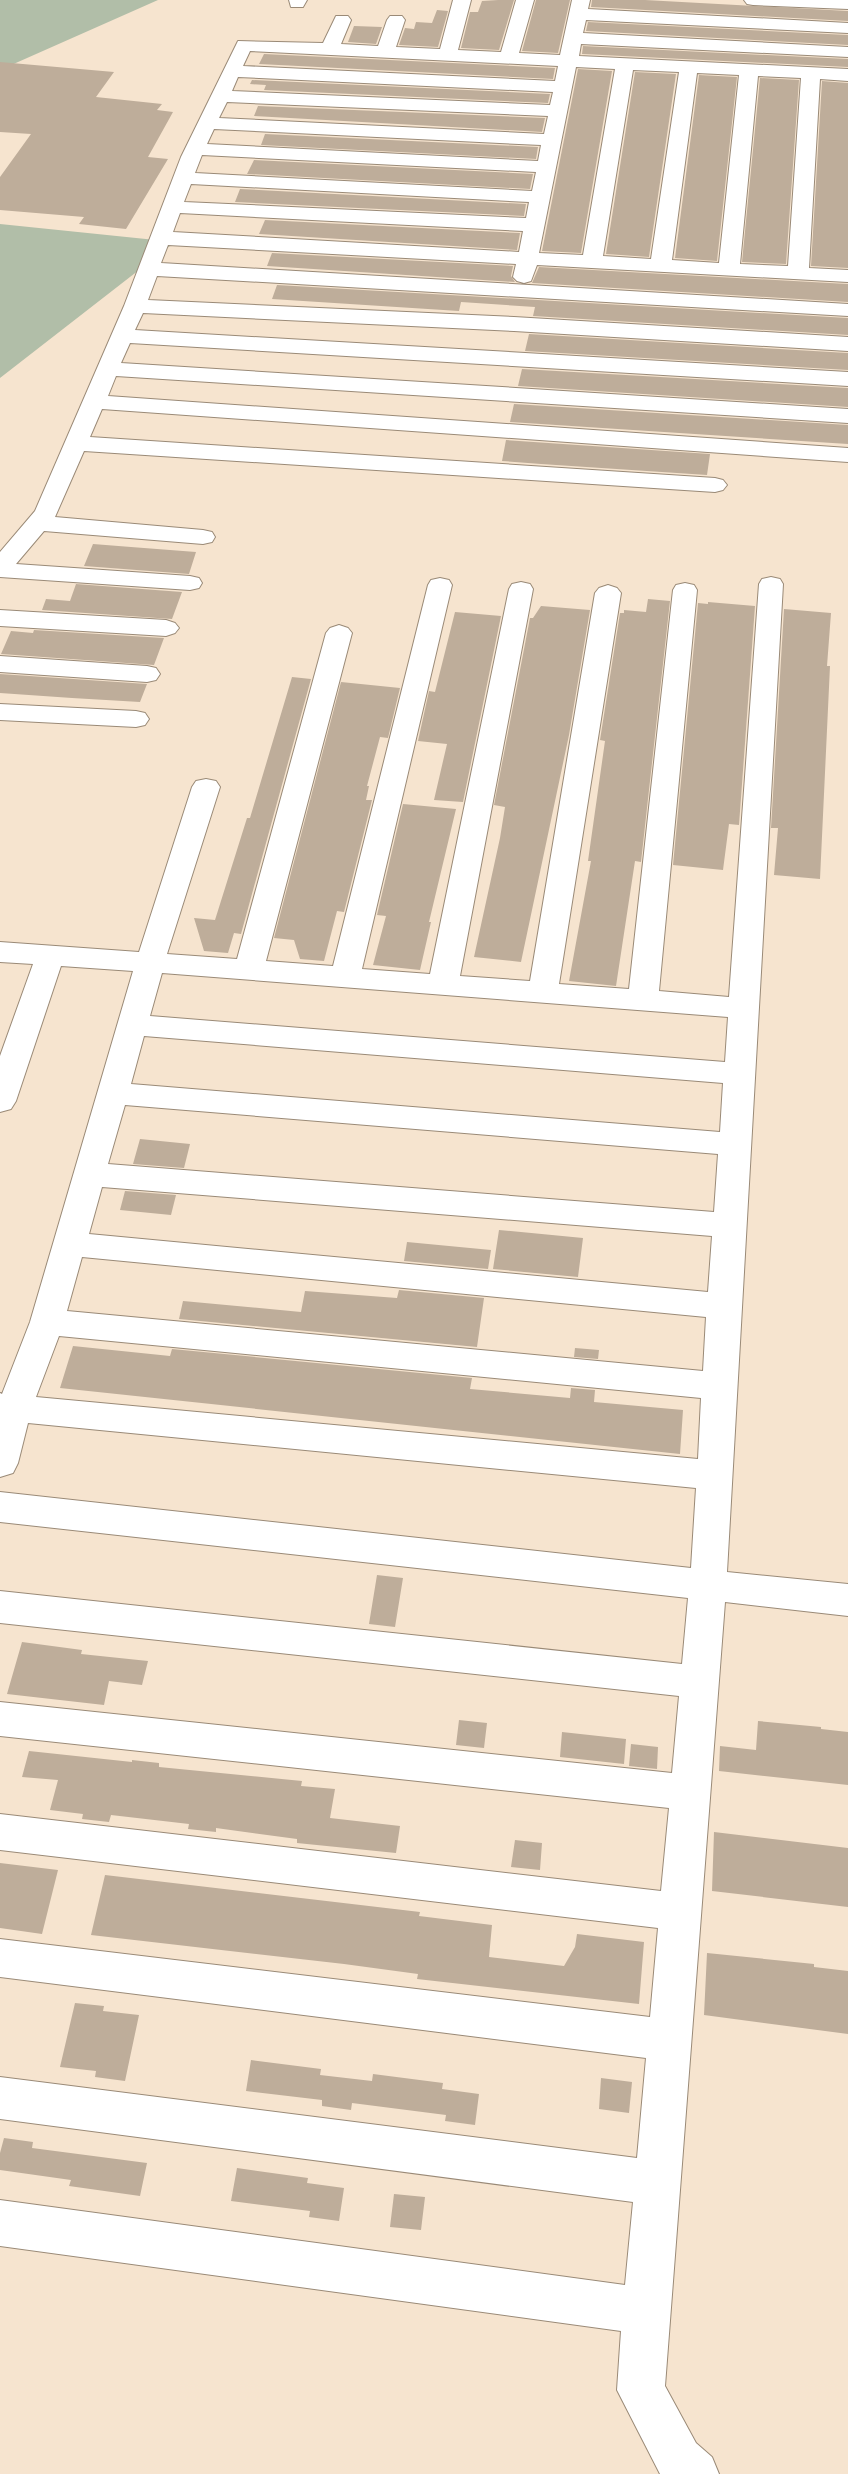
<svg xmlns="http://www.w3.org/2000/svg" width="848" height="2474" font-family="Commissioner,sans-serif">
<rect width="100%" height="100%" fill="#f6e4cf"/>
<path fill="#b1bea8" d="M0,0H158L0,70Z
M0,224L175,242L0,378Z"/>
<path fill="#bead9a" d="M498,0H514L499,50L461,48L470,12H478L482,1Z
M536,0H570L558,53L522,51Z
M592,0H645L848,11V21L591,7Z
M437,10L448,11L438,47L399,45L405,28L414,29L416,22L432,23Z
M588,22L848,35V45L586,31Z
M354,26L382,27L376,44L348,42Z
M583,46L848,59V67L582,54Z
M264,54L555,68L553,79L259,64Z
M0,62L114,72L96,97L162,104L157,110L173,112L148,157L168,159L126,229L79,224L84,217L0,210V177L31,134L0,132Z
M578,69L612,71L581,253L542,251Z
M635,72L676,74L649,257L606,254Z
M699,75L737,77L717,261L675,258Z
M760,78L799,80L786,264L742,262Z
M252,80L550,94L548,103L264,90L266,85L250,84Z
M822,81L848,83V268L811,266Z
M258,106L545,118L542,132L254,116Z
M265,134L538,147L536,159L261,145Z
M254,160L533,174L530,189L247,174Z
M240,189L526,204L524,216L235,202Z
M265,220L520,233L517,250L259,234Z
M272,253L513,266L511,276L515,282L267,266Z
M539,267L848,284V302L532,283Z
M277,285L848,318V335L533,316L535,307L461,302L459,311L272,299Z
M529,334L848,353V370L525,351Z
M522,369L848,388V407L518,386Z
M514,404L848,425V444L510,422Z
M506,440L710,454L707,475L541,464L502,461Z
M93,544L131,547L196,552L189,574L84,566Z
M76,584L182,592L172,619L42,610L46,599L70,601Z
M648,599L670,601L641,862L635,861L616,986L569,981L591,861H588L605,741L600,740L620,613H624V610L646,612Z
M708,602L755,606L739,825L729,824L723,870L673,865L698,603L708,604Z
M541,606L590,610L569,735L521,962L474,957L500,838L505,807L494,805L530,618H533Z
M784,609L831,613L827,666H830L820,879L774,875L778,828H771Z
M455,612L501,616L463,802L434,800L447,744L418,741L429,691L435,692Z
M34,630L164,638L154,665L1,654L11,631L33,633Z
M0,674L147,684L140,702L72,698L0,693Z
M292,677L311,679L241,934L234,933L228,953L204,951L194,918L215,920L247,818H250Z
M341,682L400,688L388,738L380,737L367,786H369L366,800H372L344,912L337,911L324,961L300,959L294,940L274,938Z
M403,804L456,809L429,922H431L420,970L373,965L386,916L377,915Z
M140,1139L190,1144L184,1168L133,1164Z
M125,1191L176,1195L171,1215L120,1210Z
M499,1230L583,1238L578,1277L493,1269Z
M407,1242L491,1250L488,1269L404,1261Z
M399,1290L484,1298L477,1347L179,1319L183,1301L301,1312L305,1291L397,1298Z
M73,1346L170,1356L172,1349L472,1378L470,1389L570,1398L571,1388L595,1390L594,1402L683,1410L680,1454L60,1388Z
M575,1348L599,1350L598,1359L574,1357Z
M377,1575L403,1578L395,1627L369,1624Z
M22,1642L82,1650L81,1654L148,1661L142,1685L109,1681L104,1705L7,1694Z
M459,1720L487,1723L484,1748L456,1745Z
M758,1721L821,1727V1729L848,1732V1785L719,1771L720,1746L756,1750Z
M562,1732L626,1739L624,1764L560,1757Z
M631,1744L658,1747L657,1769L629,1766Z
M29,1751L132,1762V1760L159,1763V1767L302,1781L301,1786L335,1789L330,1818L400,1826L396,1853L297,1843V1839L216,1828V1832L188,1829L189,1824L111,1815L109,1822L82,1819L83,1814L50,1810L58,1780L22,1777Z
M714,1832L848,1848V1907L712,1891Z
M515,1840L542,1843L540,1870L511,1867Z
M0,1863L58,1870L42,1934L0,1928Z
M105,1875L420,1912L419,1916L492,1925L489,1957L564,1966L575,1947L577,1934L644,1942L639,2004L417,1979L418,1974L344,1964L91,1935Z
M707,1953L814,1964V1967L848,1971V2034L704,2015Z
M75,2003L104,2006L103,2011L139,2015L125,2081L95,2077L96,2071L60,2067Z
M251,2060L321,2069L320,2075L372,2081L373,2074L443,2083L442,2089L479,2094L475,2125L445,2121L446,2115L352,2103L351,2110L322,2106V2100L246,2091Z
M601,2078L632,2082L629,2113L599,2109Z
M4,2138L33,2142L32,2148L147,2163L140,2196L69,2186L71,2180L0,2170V2153Z
M237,2168L308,2178L307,2183L344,2188L339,2221L309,2217L310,2211L231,2201Z
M394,2194L425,2197L421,2230L390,2227Z"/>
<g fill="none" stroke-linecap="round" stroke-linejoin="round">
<defs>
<path id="minor" d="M289,0H307L303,7H291Z
M453,0H471L458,50L501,52L516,0H534L519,53L560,55L572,0H590L588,9L848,23V33L586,20L583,33L848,47V57L581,44L579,56L848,69V81L820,79L809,268L848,270V282L537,265L531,281L524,283L517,281L513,277L516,264L168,245L161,263L848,304V316L157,276L148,300L514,317L848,337V351L514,331L143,313L135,330L848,372V386L130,343L121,363L848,409V423L116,376L108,396L848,448V462L102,409L90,437L715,478L723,480L727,485L723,490L715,492L84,451L55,517L203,530L212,532L215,537L212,542L203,544L44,531L16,564L190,576L199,578L202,583L199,588L190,590L0,577V552L35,511L124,306L181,157L238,41L323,43L336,16H348L351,20L341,44L378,46L387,20L390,16H402L405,20L396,47L440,49ZM250,51L558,66L555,81L243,66ZM576,67L615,69L583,255L539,253ZM633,70L679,72L651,259L603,256ZM697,73L739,75L719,263L672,260ZM758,76L801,78L788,266L740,264ZM238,77L553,92L550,105L232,91ZM227,102L548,116L544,134L219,118ZM214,129L541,145L538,161L207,144ZM202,155L536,172L532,191L195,173ZM191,184L529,202L526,218L184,202ZM180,213L523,231L519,252L173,232Z
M744,0H848V9L753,5L747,4Z
M771,577L780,579L783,584L727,1572L848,1584V1616L725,1602L665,2386L696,2443L712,2457L719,2474H660L617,2390L621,2331L0,2246V2200L625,2285L633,2202L0,2119V2077L637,2158L646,2058L0,1977V1939L650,2017L658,1928L0,1850V1814L661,1891L669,1808L0,1736V1702L672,1773L679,1696L0,1623V1591L682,1664L688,1598L0,1522V1492L691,1568L696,1488L28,1423L18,1463L13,1473L0,1477V1393L2,1394L30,1322L133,971L61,966L16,1101L11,1109L0,1112V1056L33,964L0,962V942L139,952L192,787L196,781L206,779L216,781L220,787L167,954L237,959L326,633L330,628L339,625L348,628L352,633L266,961L333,966L428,585L431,580L440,578L449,580L452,585L362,969L430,974L509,589L512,584L521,582L530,584L533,589L460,976L530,981L595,593L599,588L608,585L617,588L621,593L559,984L629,989L673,590L676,585L685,583L694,585L697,590L659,991L729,997L759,584L762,579ZM162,973L728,1017L725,1062L150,1016ZM144,1036L723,1083L720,1132L131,1084ZM125,1105L718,1154L714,1212L108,1164ZM102,1187L712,1236L708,1292L89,1234ZM82,1257L706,1317L703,1371L67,1311ZM59,1336L701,1398L698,1459L36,1397Z
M0,610L166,620L175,623L179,628L175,633L166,636L0,626Z
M0,656L147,666L156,668L160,674L156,680L147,682L0,672Z
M0,704L136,711L145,713L149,719L145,725L136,727L0,720Z"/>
</defs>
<use href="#minor" stroke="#9a8a77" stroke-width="2"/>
<use href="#minor" fill="#fff" fill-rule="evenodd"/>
</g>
</svg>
